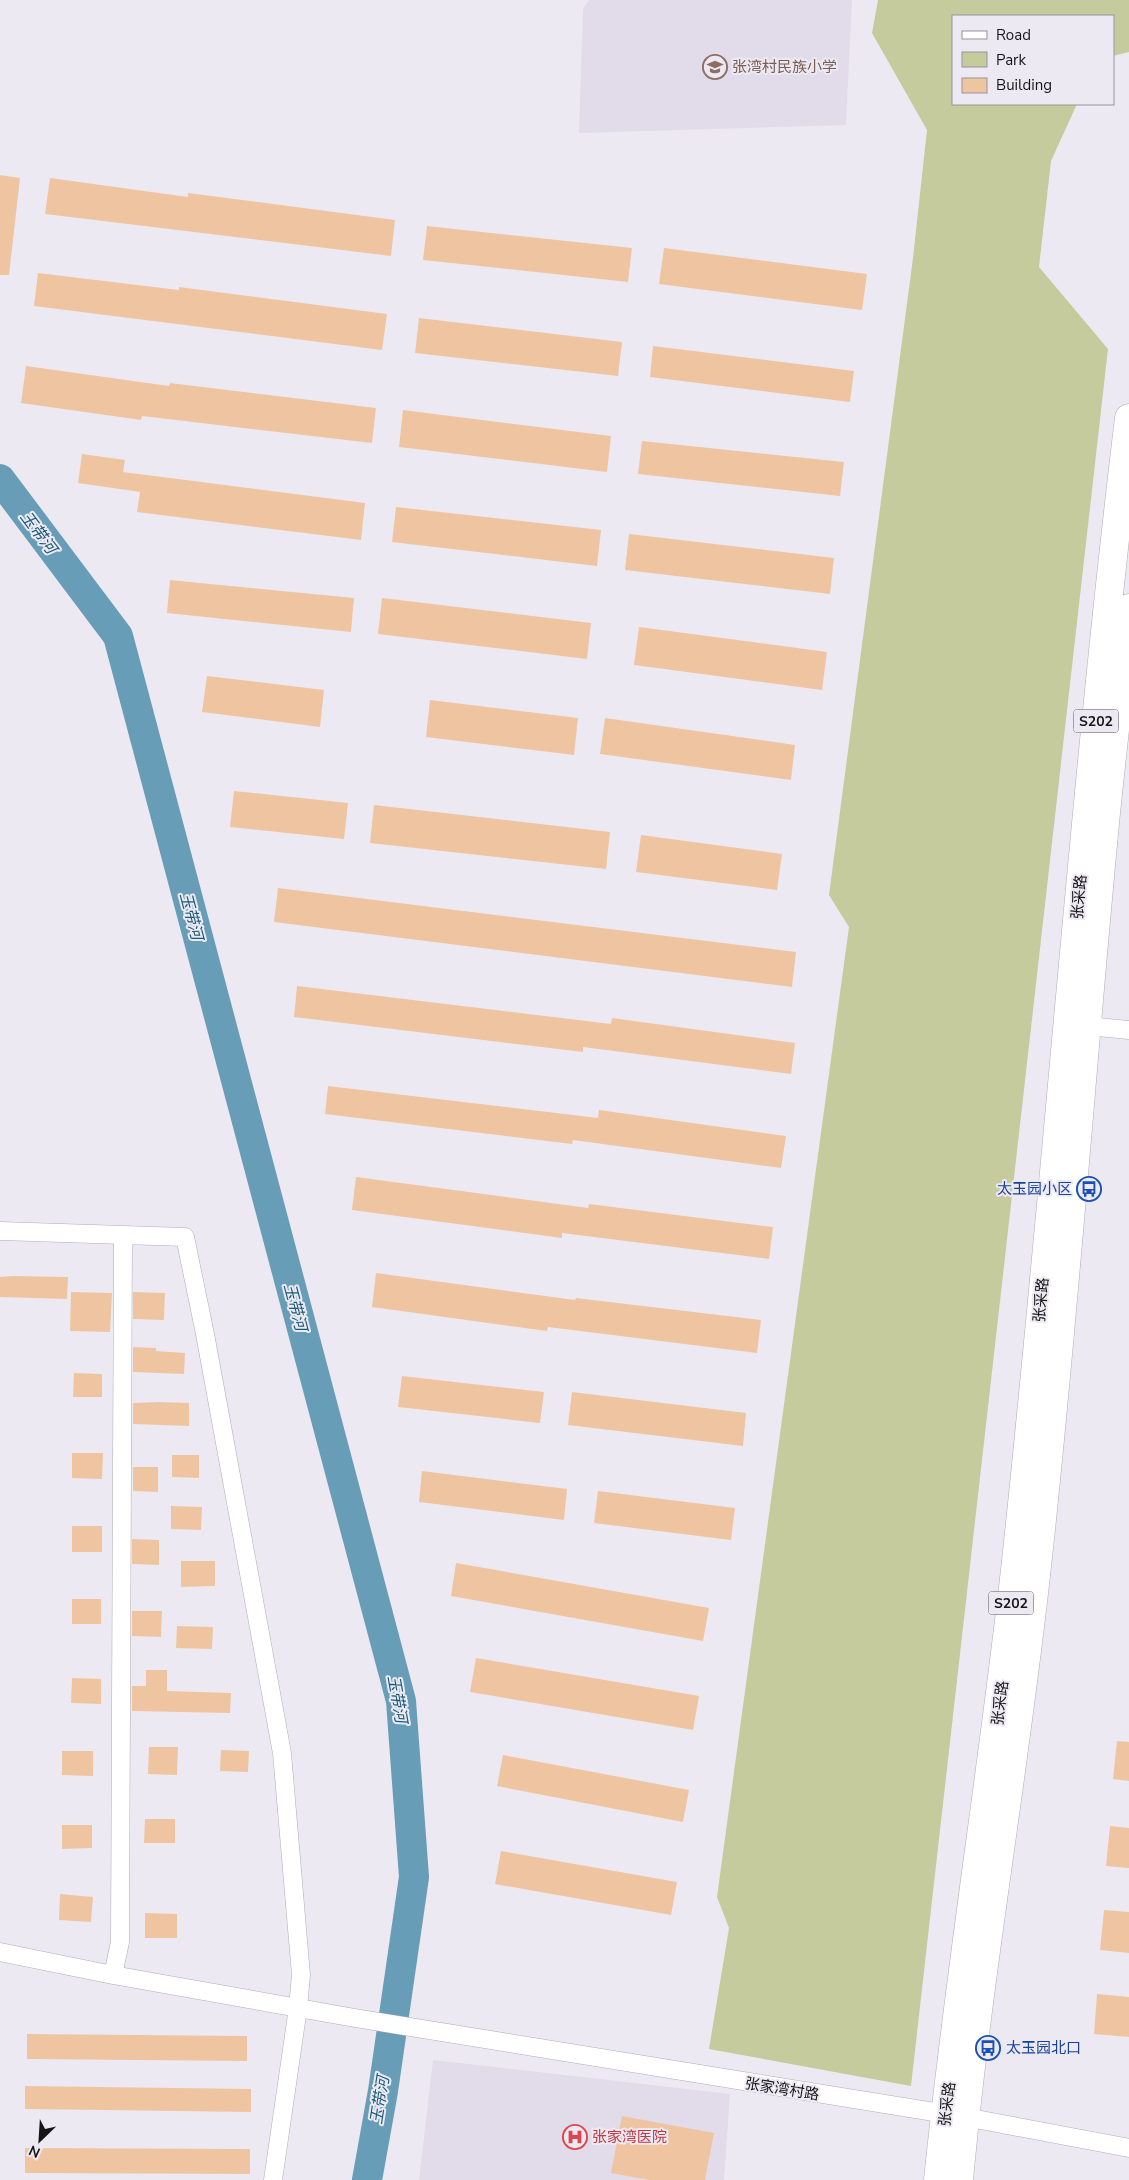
<svg xmlns="http://www.w3.org/2000/svg" width="1129" height="2180" font-family="'Nunito Sans','Noto Sans SC',sans-serif">
<rect width="100%" height="100%" fill="#ede9f2"/>
<path fill="#e2dbea" d="M589,0H852L846,125L579,133L583,9Z
M433,2060L730,2094L724,2180H419Z"/>
<path fill="#c5cb9d" d="M878,0H1129V52L1113,56V16H953V104H1077L1051,161L1039,267L1108,349L911,2086L709,2049L729,1928L717,1897L849,927L829,895L913,258L927,130L872,33Z"/>
<g fill="none" stroke-linecap="round" stroke-linejoin="round">
<path stroke="#689db7" stroke-width="30" d="M0,479L118,636L401,1701L414,1877L383,2091L367,2180"/>
</g>
<path fill="#efc5a1" d="M0,175L20,178L9,275H0Z
M50,178L188,197V193L395,220L391,256L45,214Z
M427,226L632,248L628,282L423,260Z
M664,248L867,274L862,310L659,284Z
M38,273L179,290V287L387,314L382,350L34,306Z
M419,318L622,342L618,376L415,353Z
M653,346L854,371L850,402L650,377Z
M26,366L169,386L170,383L376,408L372,443L142,416L141,420L21,403Z
M403,410L611,436L607,472L399,447Z
M642,441L844,462L840,496L638,474Z
M82,454L125,460L123,472L365,503L361,540L137,512L140,492L78,483Z
M396,507L601,530L597,566L392,542Z
M629,534L834,558L830,594L625,570Z
M170,580L354,598L351,632L167,613Z
M382,598L591,623L587,659L378,634Z
M639,627L827,652L822,690L634,665Z
M207,676L324,690L320,727L202,712Z
M430,700L578,718L574,755L426,737Z
M605,718L795,745L791,780L600,754Z
M234,791L348,803L344,839L230,827Z
M374,805L610,832L606,869L370,843Z
M641,835L782,854L777,890L636,872Z
M278,888L796,952L792,987L274,922Z
M297,986L611,1024L612,1018L795,1043L791,1074L583,1047V1052L294,1017Z
M328,1086L598,1118L599,1110L786,1136L781,1168L573,1140L572,1144L325,1114Z
M356,1177L588,1208L589,1204L773,1227L769,1259L562,1233V1238L352,1210Z
M376,1273L575,1300L576,1298L761,1320L757,1353L548,1327L547,1331L372,1307Z
M12,1276L68,1277L67,1299L0,1297V1277Z
M71,1292L112,1293L110,1332L70,1331Z
M133,1292L165,1293L164,1320L133,1319Z
M133,1347L156,1348V1351L185,1353L184,1374L133,1372Z
M74,1373L102,1374V1397H73Z
M402,1376L544,1392L540,1423L398,1407Z
M572,1392L746,1413L743,1446L568,1425Z
M159,1402L189,1403V1426L133,1424V1403Z
M72,1453H103L102,1479L72,1478Z
M172,1455H199V1478L172,1477Z
M133,1467H158V1492L133,1491Z
M422,1471L567,1489L564,1520L419,1502Z
M598,1491L735,1508L731,1540L594,1523Z
M171,1506L202,1507L201,1530L171,1529Z
M72,1526H102V1552H72Z
M132,1539L159,1540V1565L132,1564Z
M181,1561H215V1586L181,1587Z
M456,1563L709,1608L703,1641L451,1596Z
M72,1599H101V1624H72Z
M132,1611H162L161,1637L132,1636Z
M177,1626L213,1627L212,1649L176,1648Z
M476,1658L699,1696L693,1730L470,1692Z
M146,1670H167V1691L231,1693L230,1713L132,1711V1686H146Z
M72,1678L101,1679V1704L71,1703Z
M1117,1741L1129,1742V1781L1113,1779Z
M149,1747H178L177,1775L148,1774Z
M221,1750L249,1751L248,1772L220,1771Z
M62,1751H93V1776L62,1775Z
M503,1755L689,1790L683,1822L497,1786Z
M145,1819H175V1843H144Z
M62,1825H92V1848L62,1849Z
M1110,1826L1129,1828V1868L1106,1866Z
M501,1851L677,1882L671,1915L495,1884Z
M60,1894L93,1897L91,1922L59,1920Z
M1104,1910L1129,1912V1953L1100,1950Z
M145,1913L177,1914V1938H145Z
M1097,1994L1129,1997V2037L1094,2034Z
M27,2034L247,2036V2061L27,2059Z
M25,2086L251,2089V2112L25,2109Z
M622,2116L714,2133L705,2180H650L611,2173Z
M25,2148L250,2149V2174L25,2173Z"/>
<g fill="none" stroke-linecap="round" stroke-linejoin="round">
<defs>
<path id="minor" d="M1077,1025L1129,1030
M0,1231L185,1237L205,1334L282,1753L301,1975L298,2008L273,2180
M0,1952L113,1975L355,2018L965,2117L1129,2148
M113,1975L120,1942L123,1235"/>
<path id="primary" d="M938,2180C959,1973 993,1768 1016,1561C1057,1181 1083,798 1129,418
M959,2180C978,1972 1016,1765 1038,1557C1065,1309 1082,1061 1106,813C1113,744 1121,676 1129,608"/>
</defs>
<use href="#minor" stroke="#b1acb5" stroke-width="19"/>
<use href="#primary" stroke="#b1acb5" stroke-width="29"/>
<use href="#minor" stroke="#fff" stroke-width="18"/>
<use href="#primary" stroke="#fff" stroke-width="28"/>
</g>
<defs>
<symbol id="school-ring" viewBox="-11 -11 22 22"><circle r="9.5" fill="#ede9f2" stroke="#8d6e63" stroke-width="1.5"/><path d="M0-5L7-2L0 1L-7-2ZM-4 1L0 2.5L4 1V4Q0 6-4 4Z" fill="#8d6e63"/></symbol>
<symbol id="bus-ring" viewBox="-11 -11 22 22"><circle r="9.5" fill="#ede9f2" stroke="#1a4fb4" stroke-width="1.5"/><path d="M-5-6H5V4H4V6H2V4H-2V6H-4V4H-5ZM-3.5-4V0h7V-4ZM-3.5 1.2v1.5H-2V1.2ZM2 1.2v1.5H3.5V1.2Z" fill="#1a4fb4"/></symbol>
<symbol id="hospital-ring" viewBox="-11 -11 22 22"><circle r="9.5" fill="#ede9f2" stroke="#e0444e" stroke-width="1.5"/><path d="M-5-5h3v3.5h4V-5h3V5h-3V1.5h-4V5h-3Z" fill="#e0444e"/></symbol>
</defs>
<g fill-rule="evenodd">
<use href="#school-ring" x="701" y="53" width="28" height="28"/>
<use href="#bus-ring" x="1075" y="1175" width="28" height="28"/>
<use href="#bus-ring" x="974" y="2034" width="28" height="28"/>
<use href="#hospital-ring" x="561" y="2123" width="28" height="28"/>
</g>
<g text-anchor="middle" stroke-width="4" stroke-linejoin="round" paint-order="stroke">
<g fill="#ede9f2" stroke="#565559" stroke-width="1">
<rect x="1073.5" y="709.5" width="45" height="23" rx="4"/>
<rect x="988.5" y="1591.5" width="45" height="23" rx="4"/>
</g>
<g font-size="14" font-weight="bold" fill="#161518">
<text x="1096" y="726">S202</text>
<text x="1011" y="1608">S202</text>
</g>
<g font-size="15" fill="#785e54" stroke="#ede9f2" text-anchor="start">
<text x="732" y="72">张湾村民族小学</text>
</g>
<g font-size="15" fill="#161518" stroke="#ede9f2">
<text transform="translate(1079 897) rotate(-85)" y="5">张采路</text>
<text transform="translate(1041 1300) rotate(-85)" y="5">张采路</text>
<text transform="translate(1000 1703) rotate(-83)" y="5">张采路</text>
<text transform="translate(782 2089) rotate(9)" y="5">张家湾村路</text>
<text transform="translate(947 2104) rotate(-83)" y="5">张采路</text>
</g>
<g font-size="15" fill="#164399" stroke="#ede9f2" text-anchor="end">
<text x="1072" y="1194">太玉园小区</text>
<text x="1006" y="2053" text-anchor="start">太玉园北口</text>
</g>
<g font-size="15" fill="#be3a42" stroke="#ede9f2" text-anchor="start">
<text x="592" y="2142">张家湾医院</text>
</g>
<g font-size="16" font-style="italic" fill="#185b76" stroke="#ede9f2">
<text transform="translate(39 532) rotate(53)" y="6">玉带河</text>
<text transform="translate(192 916) rotate(75)" y="6">玉带河</text>
<text transform="translate(296 1307) rotate(75)" y="6">玉带河</text>
<text transform="translate(398 1699) rotate(80)" y="6">玉带河</text>
<text transform="translate(379 2100) rotate(-81)" y="6">玉带河</text>
</g>
</g>
<rect x="952" y="15" width="162" height="90" fill="#ede9f2" stroke="#97949b"/>
<rect x="962" y="31" width="25" height="8" fill="#ffffff" stroke="#97949b"/>
<text x="996" y="40" font-size="15" fill="#161518">Road</text>
<rect x="962" y="52" width="25" height="15" fill="#c5cb9d" stroke="#97949b"/>
<text x="996" y="65" font-size="15" fill="#161518">Park</text>
<rect x="962" y="78" width="25" height="15" fill="#efc5a1" stroke="#97949b"/>
<text x="996" y="90" font-size="15" fill="#161518">Building</text>
<g transform="translate(40 2140) rotate(205)" stroke="#ede9f2" stroke-width="4" paint-order="stroke">
<path d="M0-4L9 19L0 12L-9 19Z" fill="#161518"/>
<text y="-8" font-size="14" font-weight="bold" text-anchor="middle" fill="#161518">N</text>
</g>
</svg>
